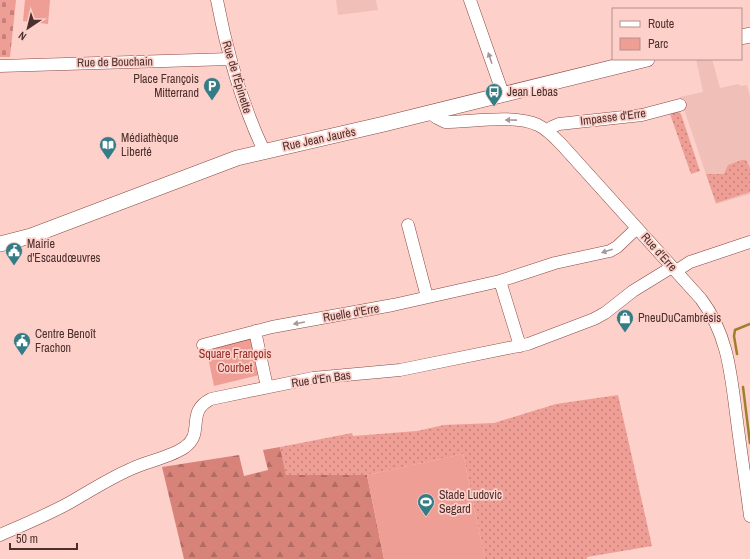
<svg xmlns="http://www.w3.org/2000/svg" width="750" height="559" font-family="'Archivo Narrow',sans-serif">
<defs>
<pattern id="grass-dots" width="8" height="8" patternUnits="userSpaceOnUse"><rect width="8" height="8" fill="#ee9e94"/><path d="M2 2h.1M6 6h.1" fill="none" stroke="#c38179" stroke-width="1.8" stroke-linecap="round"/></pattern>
<pattern id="forest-firs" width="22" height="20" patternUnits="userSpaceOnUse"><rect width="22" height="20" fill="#d7837a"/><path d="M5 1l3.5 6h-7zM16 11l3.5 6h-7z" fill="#b16c64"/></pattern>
<pattern id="cemetery-stones" width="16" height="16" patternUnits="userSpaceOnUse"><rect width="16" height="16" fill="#ee9e94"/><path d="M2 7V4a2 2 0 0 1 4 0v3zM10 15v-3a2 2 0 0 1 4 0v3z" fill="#c38179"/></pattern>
</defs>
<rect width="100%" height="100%" fill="#fdd0ca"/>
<path fill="#efbfb8" d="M336,0H376L378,10L338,15Z
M696,59H712L720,88L739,84L740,86L747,85L750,96V194L716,204L680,97L703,92Z"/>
<path fill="url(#grass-dots)" d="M678,111L681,114L700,171L691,174L670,114Z
M742,160H746L750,168V192L716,203L706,174H724L728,165Z
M618,395L652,546L587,557V559H485L463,454L367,475H286L280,447L352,433L353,436L417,431L444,425L494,423L556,404Z"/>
<path fill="url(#forest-firs)" d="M280,447L286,475H367L384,559H184L162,467L239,455L244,476L268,470L263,450Z"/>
<path fill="url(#cemetery-stones)" d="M0,0H16L10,57H0Z"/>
<path fill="#ee9e94" d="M25,0H50L48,24L23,21Z
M249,337L254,340L256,350L253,353L259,375L214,386L206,348Z
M463,454L485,559H384L367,475Z"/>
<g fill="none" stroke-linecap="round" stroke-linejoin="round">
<path stroke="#9f7f2d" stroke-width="2.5" d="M737,354L734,336L735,330L750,324
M743,387L750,443"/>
<defs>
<path id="minor" d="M217,0C227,53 241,102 264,151
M470,0L503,94
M0,66L230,59
M430,113L437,118L445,122C472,122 514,114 538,125C548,130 555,138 562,145L701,299C729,336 731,377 737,421C741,453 746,484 750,516
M547,131L552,127L559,124L642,115L680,105
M408,225L427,297
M676,271L690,262L750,242
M500,281L555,263L610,251L617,247L637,228
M255,331L267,387
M203,345L272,327L393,305L500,281L520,346
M0,535C23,525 47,515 69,503C90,491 110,478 131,469C147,461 172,457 185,447C205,433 185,412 211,399L313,378L400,370L528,344L594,319L605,313L633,291L672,267"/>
<path id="major" d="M741,37L750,35
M0,244L31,236L237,158L384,124L647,59"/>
</defs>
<use href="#minor" stroke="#874942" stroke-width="13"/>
<use href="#major" stroke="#874942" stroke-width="16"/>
<use href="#minor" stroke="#fff" stroke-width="12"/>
<use href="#major" stroke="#fff" stroke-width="15"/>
</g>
<defs><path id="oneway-solid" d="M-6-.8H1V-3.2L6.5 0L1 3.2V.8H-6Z"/></defs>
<g fill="#a69796">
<use href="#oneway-solid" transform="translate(490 58) rotate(-109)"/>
<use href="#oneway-solid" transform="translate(511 120) rotate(-179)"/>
<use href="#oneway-solid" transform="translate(607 251) rotate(162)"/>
<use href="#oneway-solid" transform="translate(299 323) rotate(170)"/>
</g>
<defs>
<symbol id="parking-pin" viewBox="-11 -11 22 30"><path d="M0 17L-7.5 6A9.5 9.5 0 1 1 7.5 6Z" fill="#357d86" stroke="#fdd0ca"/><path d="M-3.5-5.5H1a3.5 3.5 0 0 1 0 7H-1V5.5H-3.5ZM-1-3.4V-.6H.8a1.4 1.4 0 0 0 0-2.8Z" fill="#fff"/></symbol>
<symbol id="bus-pin" viewBox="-11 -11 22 30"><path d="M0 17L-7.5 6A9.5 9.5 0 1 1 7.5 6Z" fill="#357d86" stroke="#fdd0ca"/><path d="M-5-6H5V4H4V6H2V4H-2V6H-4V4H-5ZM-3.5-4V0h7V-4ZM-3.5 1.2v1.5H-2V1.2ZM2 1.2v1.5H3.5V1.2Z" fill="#fff"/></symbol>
<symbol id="library-pin" viewBox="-11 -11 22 30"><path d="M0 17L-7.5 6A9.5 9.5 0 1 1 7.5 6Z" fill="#357d86" stroke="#fdd0ca"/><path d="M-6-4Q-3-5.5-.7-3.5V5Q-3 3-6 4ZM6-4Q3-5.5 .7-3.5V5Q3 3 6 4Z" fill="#fff"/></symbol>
<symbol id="civic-pin" viewBox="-11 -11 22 30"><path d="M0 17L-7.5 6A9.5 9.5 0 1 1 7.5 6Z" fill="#357d86" stroke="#fdd0ca"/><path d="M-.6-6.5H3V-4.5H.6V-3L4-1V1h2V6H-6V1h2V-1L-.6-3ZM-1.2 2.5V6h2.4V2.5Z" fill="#fff"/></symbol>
<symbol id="shop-pin" viewBox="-11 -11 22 30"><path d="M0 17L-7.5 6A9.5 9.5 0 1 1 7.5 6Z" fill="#357d86" stroke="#fdd0ca"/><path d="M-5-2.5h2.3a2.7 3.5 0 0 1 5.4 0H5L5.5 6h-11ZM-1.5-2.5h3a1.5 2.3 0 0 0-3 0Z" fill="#fff"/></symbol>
<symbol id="stadium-pin" viewBox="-11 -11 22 30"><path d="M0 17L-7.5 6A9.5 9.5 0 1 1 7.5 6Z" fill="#357d86" stroke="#fdd0ca"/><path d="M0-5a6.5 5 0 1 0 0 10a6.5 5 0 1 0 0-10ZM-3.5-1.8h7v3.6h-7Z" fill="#fff"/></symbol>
</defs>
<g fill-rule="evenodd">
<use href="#parking-pin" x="202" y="76" width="20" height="27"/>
<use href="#bus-pin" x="484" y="82" width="20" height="27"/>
<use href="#library-pin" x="98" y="135" width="20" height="27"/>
<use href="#civic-pin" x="4" y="241" width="20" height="27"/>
<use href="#shop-pin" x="615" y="308" width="20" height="27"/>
<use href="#civic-pin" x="12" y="331" width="20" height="27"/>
<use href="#stadium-pin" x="416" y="492" width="20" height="27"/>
</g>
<g text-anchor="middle" stroke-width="3.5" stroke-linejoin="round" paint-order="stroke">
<g font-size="12" fill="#4c2f2c" stroke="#fdd0ca">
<text transform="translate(115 62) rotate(-1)" y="4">Rue de Bouchain</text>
<text transform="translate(237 77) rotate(73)" y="4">Rue de l'Épinette</text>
<text transform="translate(613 117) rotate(-7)" y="4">Impasse d'Erre</text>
<text transform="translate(319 139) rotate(-12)" y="4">Rue Jean Jaurès</text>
<text transform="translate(659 252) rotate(48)" y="4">Rue d'Erre</text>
<text transform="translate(351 313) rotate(-10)" y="4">Ruelle d'Erre</text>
<text transform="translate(321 379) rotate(-8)" y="4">Rue d'En Bas</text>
</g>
<g font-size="12" fill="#4c2f2c" stroke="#fdd0ca" text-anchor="start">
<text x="199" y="83" text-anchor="end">Place François<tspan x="199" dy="14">Mitterrand</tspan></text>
<text x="507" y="96">Jean Lebas</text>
<text x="121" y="142">Médiathèque<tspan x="121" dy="14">Liberté</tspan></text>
<text x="27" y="248">Mairie<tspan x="27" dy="14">d'Escaudœuvres</tspan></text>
<text x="638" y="322">PneuDuCambrésis</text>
<text x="35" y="338">Centre Benoît<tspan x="35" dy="14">Frachon</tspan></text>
<text x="439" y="499">Stade Ludovic<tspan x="439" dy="14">Segard</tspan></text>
</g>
<g font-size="12" fill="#922e29" stroke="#fdd0ca">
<text x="235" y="358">Square François<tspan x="235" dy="14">Courbet</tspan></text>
</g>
</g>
<rect x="612" y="8" width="130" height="52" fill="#fdd0ca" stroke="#b6908b"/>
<rect x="620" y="21" width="20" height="6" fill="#ffffff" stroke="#b6908b"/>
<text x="648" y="28" font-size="12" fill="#4c2f2c">Route</text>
<rect x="620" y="38" width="20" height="12" fill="#ee9e94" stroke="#b6908b"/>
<text x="648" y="48" font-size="12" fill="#4c2f2c">Parc</text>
<g transform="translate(28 28) rotate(215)" stroke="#fdd0ca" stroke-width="3" paint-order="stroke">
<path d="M0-3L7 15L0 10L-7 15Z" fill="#4c2f2c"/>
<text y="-6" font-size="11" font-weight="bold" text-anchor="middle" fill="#4c2f2c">N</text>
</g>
<path d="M10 543v6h67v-6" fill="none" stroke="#4c2f2c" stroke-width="2"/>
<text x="16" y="543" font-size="12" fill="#4c2f2c" stroke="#fdd0ca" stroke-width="3" paint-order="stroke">50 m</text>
</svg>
